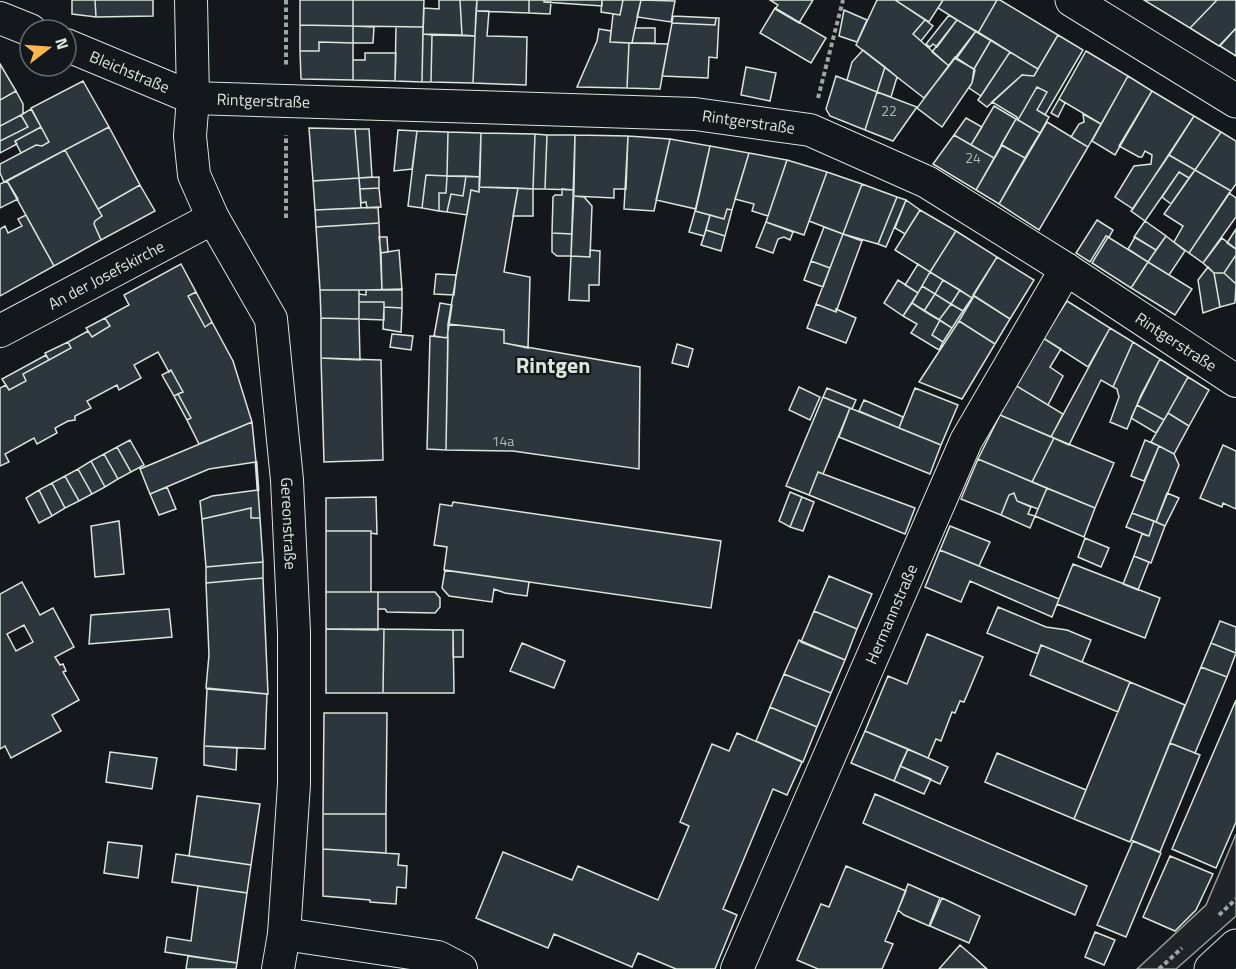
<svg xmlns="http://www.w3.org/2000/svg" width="1236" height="969" font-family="'Titillium Web',sans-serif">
<rect width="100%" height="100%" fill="#14181c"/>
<path fill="#202428" stroke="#939e99" stroke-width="1.5" d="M1236,834V916L1176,969H1137L1206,905Z"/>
<path fill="#2c363c" stroke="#d8e6dc" stroke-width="1.5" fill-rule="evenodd" d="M72,0H95L96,17L72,14Z
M95,0H153V16L96,17Z
M300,0H353V26L300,25Z
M353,0H424L423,27L353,26Z
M439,0H460L462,35L423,34L424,8L439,9Z
M460,0H477L475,36L462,35Z
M477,0H529V13L476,11Z
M529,0H544V2H551L550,14L529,13Z
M544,0H602V6L544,2Z
M602,0H623L620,15L601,12Z
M623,0H641L632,43L610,42L613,14L620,15Z
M641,0L675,1L671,22L637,17Z
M770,0H813L799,23L775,9L778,5Z
M877,0H895L925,20L913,34L949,66L924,98L856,45Z
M895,0H943L929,22Z
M943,0H997L978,33L938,8Z
M997,0H1000L1058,35L1038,69L978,33Z
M1144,0H1217L1190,28Z
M1217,0H1236V28L1219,46L1190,28Z
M775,8L826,38L811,63L760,33Z
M844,10L867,20L857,42L839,36Z
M476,11H489L487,36L527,37L526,85L473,83Z
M949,15L957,20L937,47L933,44L930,47L926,44Z
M673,16L716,18L715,25L672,23Z
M716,18H719L717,58L709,57L708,78L662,76L672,23L715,25Z
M925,20L933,26L921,41L913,34Z
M957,20L976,31L949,66L932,52Z
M300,25L353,26V43L319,42V51H300Z
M353,26L374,27L373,43H353Z
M396,27H423L422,82L395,81Z
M635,28H655V43H632Z
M1236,28V56L1220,46Z
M599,29L611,31L610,42L629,43L627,88L577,87L597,41Z
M976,31L991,40L974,69L956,59Z
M423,34L432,35L431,82H422Z
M432,35L475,36L473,83L431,82Z
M1058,35L1083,50L1045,115L1037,110L1047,92L1037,87L1018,120L1017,117L992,102L1022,75L1034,76Z
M991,40L1010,52L981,96L969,88L972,83L974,69Z
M319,42L353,43V80L301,79L300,51H319Z
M629,43L668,44L660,89L627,88Z
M863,50L885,67L877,92L847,80L852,62Z
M1086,51L1128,76L1101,124L1059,99Z
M1010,52L1038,69L1034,76L1022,75L987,107L978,100Z
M365,53H396L395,81L353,80V60H365Z
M955,57L975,70L972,83L942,127L917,108Z
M0,64L16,91L0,100Z
M746,67L776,73L770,101L741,95Z
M885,67L897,77L891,97L877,92Z
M836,76L877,92L865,130L830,116L826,109Z
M1128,76L1152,91L1115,155L1092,141Z
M83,81L109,127L4,182L0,173V164L36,145L42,146L49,142L31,108Z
M1037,87L1047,92L1037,110L1049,117L1040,133L1018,120Z
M16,91L23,104V114L0,126V100Z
M1152,91L1194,116L1133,209L1115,197L1134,166L1151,164L1152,155L1145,151L1142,157H1139L1119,146Z
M877,92L917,107L893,141L865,130Z
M1059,99L1065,103L1058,117L1051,113Z
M994,106L1016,119L994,158L971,145Z
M31,109L41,127L15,141L17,144L0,153V141L28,127L21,115Z
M1083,114L1101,124L1088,147L1071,137L1079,124L1084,122Z
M21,115L28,127L0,141V126Z
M1194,116L1221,132L1195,170L1169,155Z
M966,118L982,127L971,145L954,135Z
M1016,119L1040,133L1025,158L1001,145Z
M1047,122L1088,147L1039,230L999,204Z
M41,127L49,142L42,146L36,145L21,153L15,141Z
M109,127L140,185L98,209L65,150Z
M309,128L355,129L359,178L313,181Z
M355,129H369L372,177L359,178Z
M398,130L417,131L412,169L394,171Z
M417,131L448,132L447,176L426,175L422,208L408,206Z
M448,132L481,133L480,177L447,176Z
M1221,132L1236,141V184L1231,191L1195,170Z
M481,133L535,134L533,189L479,187Z
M535,134L547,135L545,189H533Z
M547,135H575L574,190L545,189Z
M575,135L628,136L626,189H614V198L573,196Z
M954,135L994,158L976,190L933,164Z
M628,136L670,139L654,211L624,209Z
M670,139L710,146L696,209L656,200Z
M1002,145L1025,158L999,204L976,190Z
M710,146L749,153L732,210L727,209L724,219L695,211Z
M65,150L102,216L95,221L94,224L101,240L54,266L7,181Z
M749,153L787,160L768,216L752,211L754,204L735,199Z
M1169,155L1195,170L1189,178L1179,172L1145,221L1131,211Z
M787,160L827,172L804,235L766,222Z
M1195,170L1231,191L1189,253L1174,242L1183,226L1164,214Z
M827,172L862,184L843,234L809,221Z
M1179,172L1189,178L1171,204L1162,197Z
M426,175L447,176L446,193H439V211L422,208Z
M447,176H466L463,196L451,194L447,212L439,211V193H446Z
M466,176L480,177L479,192L471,190L467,215L447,212L451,194L463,196Z
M379,177V188L360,189L359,178Z
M359,178L361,208L315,210L313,181Z
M7,181L18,199L0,208V184Z
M862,184L897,197L878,244L843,234Z
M140,185L155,211L101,240L94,224L95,221L102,216L98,209Z
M479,187L518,188L504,272L530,277L528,348L504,343V330L448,324L471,190L479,192Z
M379,188L381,207L367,208L366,202L361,203L360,189Z
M518,188L533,189V216H513Z
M562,189L574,190L572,234L552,233L553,197L555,195H562Z
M1229,193L1236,198V217L1203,263L1189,253Z
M573,196L584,197L592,206L590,257L571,256Z
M897,197L906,200L886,247L878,244Z
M906,200L920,210L905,234L895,228Z
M378,207L379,223L316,227L315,210Z
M727,209L732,210L725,236L706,230L710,215L724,219Z
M920,210L956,231L930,272L895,250Z
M695,211L710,215L704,236L689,232Z
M26,215L54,266L0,296V229L5,226L8,233L22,226L18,219Z
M1097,220L1113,230L1109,237L1106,236L1090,262L1076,253Z
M1145,221L1166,236L1156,250L1134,237Z
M766,222L793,232L790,240L784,237L778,239L773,253L756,247Z
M379,223L382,290H320L316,227Z
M824,227L843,234L830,268L811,261Z
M1236,229V249L1227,243Z
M706,230L725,236L721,251L701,245Z
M956,231L997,257L972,298L930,272Z
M552,233L572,234L571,256H557L552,252Z
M843,234L862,241L836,312L816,304Z
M1166,236L1185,251L1169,275L1148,262Z
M379,237H387L388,252L381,253Z
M1108,237L1148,262L1131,288L1092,263Z
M1135,237L1156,250L1148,262L1128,249Z
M1222,238L1236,249V255L1224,273H1214L1203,263Z
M399,250L402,290H382L381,253Z
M590,250L600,251L599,285H589V301L569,300L571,256L590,257Z
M1236,255V284L1224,273Z
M997,257L1034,280L1010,319L973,295Z
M811,261L830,268L823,287L804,280Z
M1148,262L1192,289L1175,315L1131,288Z
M181,264L196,292L188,296L205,327L212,322L233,361L252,422L199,444L187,420L191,418L178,394L183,392L171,370L169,372L158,352L134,365L141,378L119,390L117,385L87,401L91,408L75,416V420L68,421L55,428L57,433L37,444L34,438L5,454L9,462L0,466V388L6,385L9,390L26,381L23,374L71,348L68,342L88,331L92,337L110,326L105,318L129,305L124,295Z
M918,264L930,272L918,293L905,285Z
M1208,267L1214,273L1220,307L1203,313L1198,280Z
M930,272L943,280L935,294L922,286Z
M1214,273H1224L1236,284L1235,303L1220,307Z
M436,274L456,275L454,295L434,294Z
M898,280L918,293L903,316L884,303Z
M943,280L960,290L951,304L935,294Z
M922,286L935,294L924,311L912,303Z
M402,289V308L384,307V302H359V294L366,295V290Z
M320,290H359V319L321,318Z
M960,290L972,298L963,311L951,304Z
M196,292L212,322L205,327L188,296Z
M935,294L951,304L939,320L924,311Z
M974,296L1010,319L995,344L959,321Z
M1067,301L1110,328L1088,367L1043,338Z
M359,302H384V320L359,319Z
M440,303L452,305L447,338L434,336Z
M912,303L940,320L932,335L943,342L939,350L911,333L917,324L903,316Z
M816,304L836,312V309L856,318L846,343L807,328Z
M951,304L963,311L952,328L939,320Z
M384,307L402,308L401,332L383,329Z
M105,318L110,326L92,337L86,328Z
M321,318L359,319L360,360L321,358Z
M940,320L952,328L943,342L932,335Z
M959,321L995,344L962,399L919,382Z
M448,324L504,330V343L640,367L639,469L513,451L446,450Z
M1110,328L1133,342L1113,387L1101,380L1069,445L1051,437Z
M392,334L413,336L411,350L390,347Z
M430,336L448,338L446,450L427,449Z
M1043,338L1061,349L1050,367L1063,376L1048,405L1015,385Z
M68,342L71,348L49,360L45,353Z
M1133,342L1160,359L1141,395L1127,429L1110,422L1119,397L1117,389L1113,387Z
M677,344L693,349L688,367L672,363Z
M46,355L49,360L23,374L26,381L9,390L2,379Z
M321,358L381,360L383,460L324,462Z
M1160,359L1188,377L1164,420L1137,405Z
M171,370L183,392L174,396L162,375Z
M1188,377L1209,390L1189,426L1168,413Z
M1015,385L1063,414L1051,437L1000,415Z
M799,387L820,397L810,420L789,410Z
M827,388L856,400L852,409L823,397Z
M915,388L958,405L941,445L899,428Z
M178,394L191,418L187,420L174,396Z
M823,397L850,408L823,474L818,472L809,495L786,486Z
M864,400L903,417L899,428L859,411Z
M1137,405L1164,420L1156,433L1131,418Z
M850,408L941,445L930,474L839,437Z
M1168,413L1189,426L1174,454L1151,442Z
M1000,415L1054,438L1032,482L978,459Z
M252,422L256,462L209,469L150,494L140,469Z
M1054,438L1114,463L1095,508L1032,482Z
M130,440L144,465L131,472L117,447Z
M1145,440L1159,446L1144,481L1131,476Z
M1223,445L1236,451V509L1223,503L1222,507L1200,498Z
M1159,446L1174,454L1179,465L1156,522L1132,513Z
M117,447L131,472L118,479L104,454Z
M104,454L118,479L105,487L91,461Z
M978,459L1047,488L1038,509L1017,501L1014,493L1009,495L1001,515L961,499Z
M91,461L105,487L92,494L78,469Z
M78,469L92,494L79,501L65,476Z
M818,472L915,508L905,534L809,495Z
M65,476L79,501L65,508L52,483Z
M52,483L65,508L52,516L39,490Z
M167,487L176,509L159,515L150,494Z
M1047,488L1095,508L1084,537L1035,516Z
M39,490L52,516L39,523L26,498Z
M258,490L260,518H251V508L202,519L200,501L212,496Z
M790,492L802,497L790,527L779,521Z
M1014,493L1017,501L1031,507L1028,514L1035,516L1030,528L1001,515L1009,495Z
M1167,493L1179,498L1165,526L1156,522Z
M376,497L377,534L371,533V531H326V498Z
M802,497L814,502L803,531L790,527Z
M453,502L721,541L711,608L444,570L447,547L434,545L440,504L452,506Z
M251,508V518H260L263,562L206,567L202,519Z
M1132,513L1154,521L1149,536L1126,527Z
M119,521L124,574L95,577L91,526Z
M1154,521L1165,526L1151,563L1134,556L1142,534L1149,536Z
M950,526L990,542L979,566L940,550Z
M326,531H371V592H326Z
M1085,538L1109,548L1101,567L1078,557Z
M940,550L1059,599L1052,617L970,581L961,602L925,587Z
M1134,556L1149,562L1138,590L1123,584Z
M263,562V578L206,583V567Z
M1073,564L1160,598L1145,638L1057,604Z
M445,570L529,582L527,596L505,593L494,589L492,602L449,596L442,588Z
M829,576L872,594L857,629L814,611Z
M263,578L268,694L206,688L209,655L206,583Z
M22,582L40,615L53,608L74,647L55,657L60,665L63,664L66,671L63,672L79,700L52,715L61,731L11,758L5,746L0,749V594ZM24,625L33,642L16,651L7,634Z
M326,592H378V630L326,629Z
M378,592H435L440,598V607L435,613L387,612L385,609H378Z
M998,607L1046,627L1067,630L1091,640L1082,662L1041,645L1038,654L987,633Z
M169,609L172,637L89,644L91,615Z
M814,611L857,629L845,660L801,642Z
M1220,621L1236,627V653L1211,643Z
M326,629H384L383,693H326Z
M384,629L453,630L454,693H383Z
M453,630H463V657H453Z
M927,634L983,657L964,702L960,701L955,713L952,712L941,741L936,739L928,758L865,731L888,676L907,684Z
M799,640L845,660L831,693L784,674Z
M522,643L565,661L554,688L510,671Z
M1211,643L1236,653L1227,677L1201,667Z
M1041,645L1130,682L1118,712L1030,675Z
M1201,667L1227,677L1195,753L1170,743Z
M784,674L831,693L817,727L770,707Z
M1130,682L1185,705L1130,842L1074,819Z
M207,689L267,694L265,749L204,746Z
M1236,700V822L1216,868L1172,849Z
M770,707L817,727L803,762L756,741Z
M324,713H387L386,814H323Z
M865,731L908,749L894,781L851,763Z
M737,733L802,762L787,795L773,789L723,909L737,915L715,969H676L638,953L632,967L554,934L548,948L476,918L503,852L572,880L578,866L658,900L689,826L680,822L712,744L729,751Z
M1170,743L1200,755L1160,852L1131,840Z
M204,746L237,748L236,770L204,765Z
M908,749L948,767L940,784L900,766Z
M110,752L157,758L152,789L106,782Z
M997,753L1086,790L1074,819L985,782Z
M900,766L931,779L924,794L894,781Z
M875,794L1087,886L1075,915L863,823Z
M197,796L260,804L251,865L189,856Z
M323,814H386V853L323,849Z
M1133,841L1161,853L1126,937L1097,925Z
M108,842L142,846L138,878L104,873Z
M323,849L399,854L398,865L407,866L406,888L397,887L396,904L370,902V900L323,896Z
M176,854L251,865L247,893L172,882Z
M1170,856L1213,874L1196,910L1175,931L1143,917Z
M846,866L906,891L885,941L893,944L882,969H818L797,960L821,904L829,907Z
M908,884L940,898L929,926L904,915L898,910Z
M198,886L247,893L237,963L165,952L167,937L191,941Z
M942,898L980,916L969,943L930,926Z
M1095,932L1115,940L1104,965L1085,957Z
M960,945L975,958L987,969H939Z
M188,956L237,963L236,969H186Z"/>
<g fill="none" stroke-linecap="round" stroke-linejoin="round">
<defs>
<g id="street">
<path id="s1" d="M191,0L193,98L190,136L194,175L213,218L271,319L287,480L294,632V784L284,934L278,969"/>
<path d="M0,18L30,30"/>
<path id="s2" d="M66,45L193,98L695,114L810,130L927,182L1066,269L1236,381"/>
<path id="s3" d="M0,331L213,218"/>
<path d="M284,934L438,957L461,969"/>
<path id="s4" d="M737,969L966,441L1066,269"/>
</g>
<path id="secondary" d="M1072,0L1236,101"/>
<path id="primary" d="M1211,969L1236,946"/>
</defs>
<use href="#street" stroke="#d8e6dc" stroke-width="34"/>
<use href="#secondary" stroke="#d8e6dc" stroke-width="35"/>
<use href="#primary" stroke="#d8e6dc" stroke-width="35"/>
<path stroke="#9da8a2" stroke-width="4" stroke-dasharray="4.5 3" stroke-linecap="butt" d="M286,0V67
M818,98L843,0
M286,218V135
M1219,915L1236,899
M1159,969L1182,948"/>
<use href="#street" stroke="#14181c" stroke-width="32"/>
<use href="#secondary" stroke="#14181c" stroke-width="33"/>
<use href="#primary" stroke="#14181c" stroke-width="33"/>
<path stroke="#d8e6dc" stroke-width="3" d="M256,462L258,490"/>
</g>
<g text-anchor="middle" stroke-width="4.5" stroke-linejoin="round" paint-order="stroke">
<g font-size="14" fill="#adbab4">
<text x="889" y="116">22</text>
<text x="973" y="163">24</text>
<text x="503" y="446">14a</text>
</g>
<g font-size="16" fill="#d8e6dc" stroke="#14181c">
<text dy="6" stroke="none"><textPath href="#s2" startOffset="69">Bleichstraße</textPath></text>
<text dy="6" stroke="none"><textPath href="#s2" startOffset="208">Rintgerstraße</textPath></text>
<text dy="6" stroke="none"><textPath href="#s2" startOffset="694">Rintgerstraße</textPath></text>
<text dy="6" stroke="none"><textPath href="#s3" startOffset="120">An der Josefskirche</textPath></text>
<text dy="6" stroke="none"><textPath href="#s2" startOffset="1180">Rintgerstraße</textPath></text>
<text dy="6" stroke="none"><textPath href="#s1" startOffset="544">Gereonstraße</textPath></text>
<text dy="6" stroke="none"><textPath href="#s4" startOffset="387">Hermannstraße</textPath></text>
</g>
<g font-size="22" font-weight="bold" fill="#d8e6dc" stroke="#14181c">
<text x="553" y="373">Rintgen</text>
</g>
</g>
<g transform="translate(48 48) rotate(73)"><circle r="28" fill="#14181c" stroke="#626a69" stroke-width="1.5"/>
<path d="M0-4.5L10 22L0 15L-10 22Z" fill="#ffb74d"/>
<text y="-9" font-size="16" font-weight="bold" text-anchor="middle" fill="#d8e6dc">N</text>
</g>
</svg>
